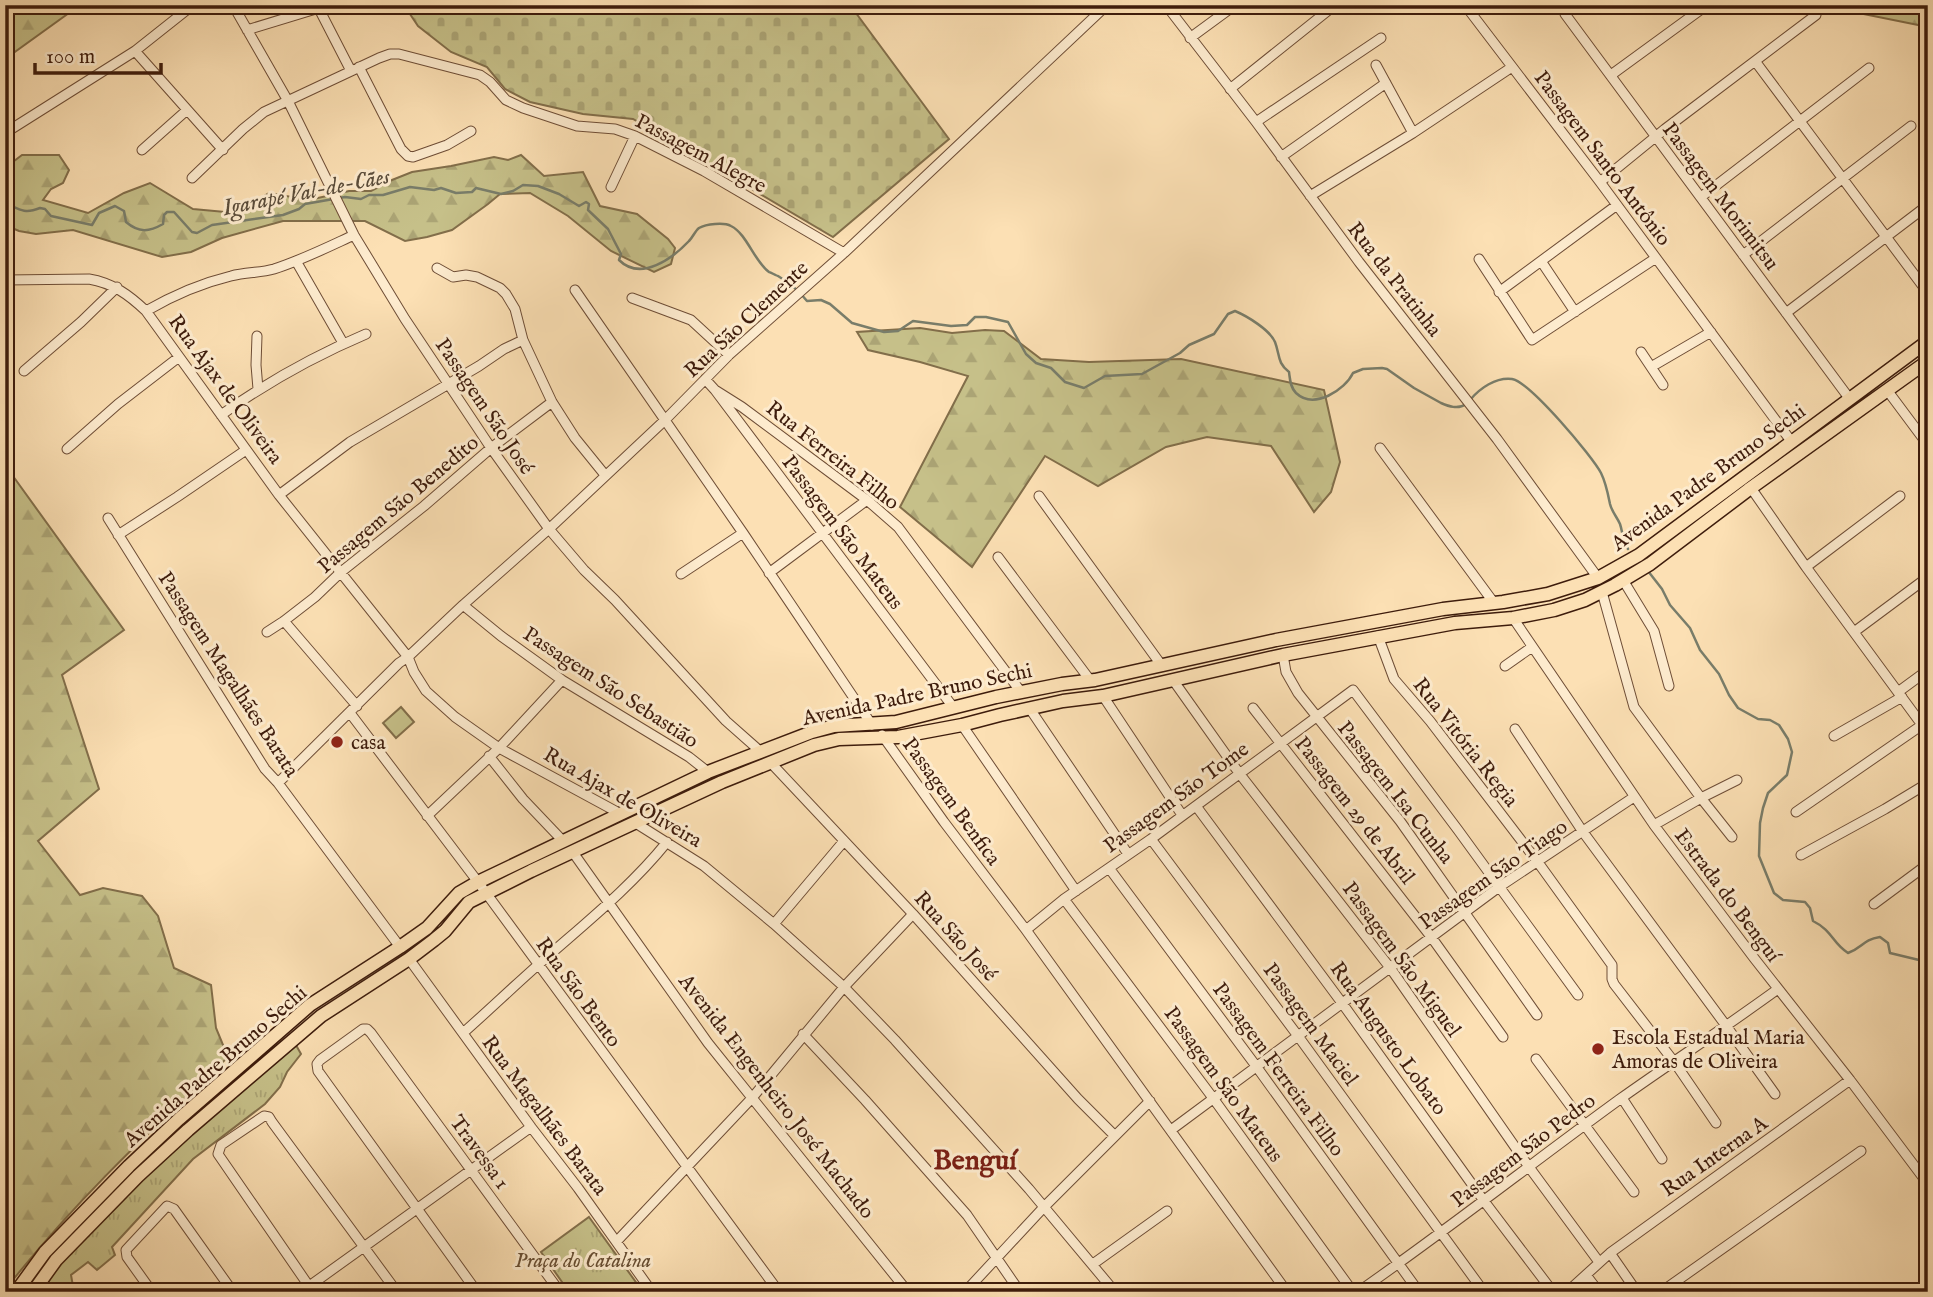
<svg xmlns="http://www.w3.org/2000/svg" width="1933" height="1297" font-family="'IM FELL English',serif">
<defs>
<pattern id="forest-firs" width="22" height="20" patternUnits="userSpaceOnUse" patternTransform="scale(1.75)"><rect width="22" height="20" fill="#c6c089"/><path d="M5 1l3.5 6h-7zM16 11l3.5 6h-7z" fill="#aba475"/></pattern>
<pattern id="cemetery-stones" width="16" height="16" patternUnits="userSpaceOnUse" patternTransform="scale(1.75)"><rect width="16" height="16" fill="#c6c089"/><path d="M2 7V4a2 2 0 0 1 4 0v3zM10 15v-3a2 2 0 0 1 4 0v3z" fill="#aba475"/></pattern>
<pattern id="park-tufts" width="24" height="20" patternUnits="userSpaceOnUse" patternTransform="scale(1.75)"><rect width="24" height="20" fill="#c6c089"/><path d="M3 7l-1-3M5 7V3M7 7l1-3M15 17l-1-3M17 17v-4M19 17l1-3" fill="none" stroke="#aba475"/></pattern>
</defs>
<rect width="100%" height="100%" fill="#fce0b4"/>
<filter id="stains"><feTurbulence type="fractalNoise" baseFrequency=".00286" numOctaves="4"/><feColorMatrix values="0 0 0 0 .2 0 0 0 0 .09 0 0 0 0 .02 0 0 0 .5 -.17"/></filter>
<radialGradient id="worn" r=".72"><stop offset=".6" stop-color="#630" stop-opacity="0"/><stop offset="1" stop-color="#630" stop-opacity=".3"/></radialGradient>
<path fill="#c6c089" stroke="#826e4a" stroke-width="2" d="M401,707L414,722L396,738L383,723Z"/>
<path fill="url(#forest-firs)" stroke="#826e4a" stroke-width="2" d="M5,5H80L5,59Z
M1819,5H1928V27Z
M22,155H59L69,170L63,183L51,189L43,200L88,213L124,193L150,183L193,209L236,213L269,193L309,200L349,191H371L392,180L412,172L451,166L494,157L508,160L521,155L544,176L583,172L600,206L637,214L668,239L675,248L671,264L654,272L611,251L568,216L530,193L500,194L488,204L452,230L427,237L405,241L365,221H283L222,238L191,252L162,257L73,230L36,234L19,231L5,225V168Z
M920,328L952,333L985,330L1004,331L1041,359L1089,362L1181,359L1324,390L1340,462L1331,492L1314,512L1271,446L1207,437L1166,447L1098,486L1045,456L972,567L900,507L968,376L920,362L868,350L857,332Z
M5,465L124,630L62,675L99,789L38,841L80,895L103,888L142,896L158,916L174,968L211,985L216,1028L228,1057C150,1131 71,1205 5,1290Z"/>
<path fill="url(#cemetery-stones)" stroke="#826e4a" stroke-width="2" d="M404,5H850L949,139L833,237L633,119L583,114L530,102L505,89L487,67L451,52L418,26Z"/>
<path fill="url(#park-tufts)" stroke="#826e4a" stroke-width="2" d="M292,1038L301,1054L287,1072L280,1087L265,1104L193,1159L112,1247L115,1255L97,1270L88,1262L71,1275L74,1292H36L109,1206Z
M589,1217L643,1292H569L541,1252Z"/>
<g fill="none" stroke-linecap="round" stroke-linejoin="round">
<path stroke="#797d6a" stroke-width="2.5" d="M5,204C21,208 22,215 40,208L45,209L51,216L92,225L99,213L115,206L124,211L126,222C139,233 149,232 163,224L164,215L167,212H174L192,232L197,233L212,225L283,215L299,209L305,204L345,197L361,199L369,195H383L410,187L434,190L441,188L456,193L472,192L476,188L501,194L513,191L523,185L538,186L559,194L579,206L586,202L589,204L588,210L608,229L621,254L619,260C641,282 673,258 689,241C693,237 695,231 699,228C706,224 724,222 731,226C747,234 754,261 769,272C770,272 777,276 778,276C790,283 799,291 807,301L821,300L830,304L852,323L884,332L898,331L913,321L951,326L967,325L975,317H986L1008,322L1026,354L1036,363L1051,368L1065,382L1084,388L1105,376L1142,374L1180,353L1189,345L1214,334L1228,314L1235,311C1247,316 1270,330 1275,342C1280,355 1277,363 1289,372C1290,379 1290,387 1296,393C1314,410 1345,390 1353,373L1363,369L1382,368L1387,369L1414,388L1441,403C1448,406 1458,410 1466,404
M1470,400C1480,388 1496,377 1512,379C1530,382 1592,456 1601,473C1606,483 1608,494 1610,504C1612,512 1617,517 1620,524C1623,533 1622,539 1628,549
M1648,571L1662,589L1670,605L1690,628L1700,650L1719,674L1729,695L1738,708L1758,719L1770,720L1779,725L1788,739L1792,752L1787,775L1768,793L1763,808L1760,823L1759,856L1774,893L1783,900L1805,902L1810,908L1813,921C1833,931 1832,943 1848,953C1864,947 1862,940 1880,937L1888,943L1890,953L1919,960L1928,971"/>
<defs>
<path id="minor" d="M233,5L288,101L354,235L405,319L491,448L549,529L584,570L615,600L726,721L761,752
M317,5L351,71
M1166,5L1256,122L1359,262L1497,439L1598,578
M1465,5L1600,182L1791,441
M1565,14L1849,398
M247,30L319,8
M1190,38L1235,5
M135,51L223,150
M1755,61L1928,293
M1376,65L1413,133
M359,67L401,149L408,156L413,157L447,145L471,131
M1611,75L1707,5
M1230,89L1335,5
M1256,122L1381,38
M5,133L135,51L193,5
M142,150L187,110
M1281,157L1386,83
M192,178L243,129L264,112L379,58L390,54H399L480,75L490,82L506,100L523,108L577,126L615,129L635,136L704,171L844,253
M1600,182L1665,129L1816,15
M611,187L635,136
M1310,196L1413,133L1512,67
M1701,197L1869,68
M1743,255L1911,126
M1479,259L1532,340L1656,258
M296,261L343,343
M1541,261L1575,312
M437,268L453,277L466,275L477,277L500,288L506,294L515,309L523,340L552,402L575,438L605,475
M5,280L89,279C113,283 129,295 146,311L279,495L408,657L414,672L426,691L455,717L499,748L619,813
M575,290L743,533L872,725
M1499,292L1617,205
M632,298L691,320L729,355
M146,311C172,296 202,283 231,276C246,272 260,273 274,269C302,260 328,247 354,235
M1786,313L1928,205
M257,336L256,365L258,389
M1641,352L1663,385
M1651,367L1711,332
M24,371L81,322L117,287
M705,379L715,390L953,707
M715,390L742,407L867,500L898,527L1021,692
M1887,390L1928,445
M221,415C266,383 314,356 366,334
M1380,448L1494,603
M67,449L118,404L179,357
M1751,488L1806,567L1928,733
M279,495L350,442L479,366L504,349L523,340
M1039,496L1162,666
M108,518L265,769L278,783L400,947
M118,535L177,497L246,450
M998,557L1090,680
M1806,567L1900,496
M769,573L867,500
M681,574L743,533
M1623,580L1654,631L1669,686
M1602,592L1634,707L1701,798L1732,837
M463,605L501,636L562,680L689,757L708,772
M1513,618L1654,825L1754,958L1850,1080L1928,1184
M284,621L357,706
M267,632L284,621L315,597L341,572L424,506L491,448L552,402
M1854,632L1928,577
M1378,636L1394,679L1430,721L1537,861L1612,965V979L1614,984L1675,1063L1716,1123
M1283,655L1286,672L1298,693L1400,821L1537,1015
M1505,666L1532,647
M1173,680L1239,773L1391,969L1529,1167L1599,1262
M1898,692L1928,670
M1103,696L1182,815
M1253,708L1432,938L1503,1037
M1030,709L1128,854
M350,713L478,882L779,1292
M962,725L1076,891
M1515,729L1583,832L1727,1027L1775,1094
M882,735L944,822L1026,930L1287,1292
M1834,736L1902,697
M489,756L523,799L562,840
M771,763L913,914L1078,1099L1114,1135
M278,783L399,663L408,657L463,605L549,529L665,420L729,355L844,253L1107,5
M1196,806L1342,1003L1484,1201L1553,1292
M1796,812L1922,725
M427,816L499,748L562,680
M634,822L704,866L774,924L844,987L895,1040L1029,1189L1115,1292
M1654,825L1701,798L1737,780
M1151,839L1298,1036L1484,1292
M572,851L708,1043L908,1292
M1801,855L1885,809L1928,783
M1109,868L1256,1066L1419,1292
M1064,899L1213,1098L1353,1292
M1874,904L1928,864
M774,924L844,841
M1026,930L1064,899L1151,839L1353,690L1458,830L1578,995
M409,959L531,1127L578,1188L652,1292
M463,1033C489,1010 513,987 539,964C583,925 630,888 667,842
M803,1034L865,1100L967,1215L1020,1292
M1536,1059L1634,1192
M1622,1098L1662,1159
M1171,1130L1499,887L1634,797
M617,1241L752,1098L844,987L913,914
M1610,1253L1637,1292
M1093,1264L1167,1211
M1586,1275L1599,1292
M152,1292L127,1257L126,1250L167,1206L174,1209L233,1292
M301,1292L531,1127
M313,1292L218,1154L221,1145L264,1116L269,1117L272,1122L397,1292
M477,1292L318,1071L317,1064L320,1060L363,1029H367L371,1033L560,1292
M965,1292L1044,1207L1150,1101
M1358,1292C1447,1230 1532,1163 1620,1099C1672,1062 1726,1027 1778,989
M1567,1292L1610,1253L1850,1080
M1661,1292L1861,1151"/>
<path id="major" d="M16,1292L45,1252L129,1166L179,1119L310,1005L400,947L427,928L459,893L478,882L708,772L812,732L834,726L896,722L996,697L1062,684L1095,680L1276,640L1443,609L1503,602L1548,594L1598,578L1639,555L1928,341
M33,1292L56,1260L138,1176L188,1130L321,1016L409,959L434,940L445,931L469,902L531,871L722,782L814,745L839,739L898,737L962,725L1000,715L1063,701L1103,696L1283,655L1455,623L1513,618L1554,610L1585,600L1615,585L1650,564L1748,490L1928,361"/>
</defs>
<use href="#minor" stroke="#6e4d36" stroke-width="11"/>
<use href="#major" stroke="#3e1c0c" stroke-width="15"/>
<use href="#minor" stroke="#fdebce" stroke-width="9"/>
<use href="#major" stroke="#fce0b4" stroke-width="12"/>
</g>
<g fill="#8f2418" stroke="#fdebce" stroke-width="2.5">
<circle cx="337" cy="742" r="7"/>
<circle cx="1598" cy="1049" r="7"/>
</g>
<g text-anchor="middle" stroke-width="6" stroke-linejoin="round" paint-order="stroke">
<g font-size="21" fill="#3e1c0c" stroke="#fdebce">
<text transform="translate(701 153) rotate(28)" y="7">Passagem Alegre</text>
<text transform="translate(1603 158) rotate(53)" y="7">Passagem Santo Antônio</text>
<text transform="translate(1721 196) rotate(53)" y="7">Passagem Morimitsu</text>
<text transform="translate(1395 279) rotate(52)" y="7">Rua da Pratinha</text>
<text transform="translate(746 319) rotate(-43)" y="7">Rua São Clemente</text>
<text transform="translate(226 389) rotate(54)" y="7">Rua Ajax de Oliveira</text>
<text transform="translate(485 406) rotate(56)" y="7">Passagem São José</text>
<text transform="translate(833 455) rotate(38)" y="7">Rua Ferreira Filho</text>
<text transform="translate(1708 477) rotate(-36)" y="7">Avenida Padre Bruno Sechi</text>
<text transform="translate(398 504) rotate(-40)" y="7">Passagem São Benedito</text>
<text transform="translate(843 532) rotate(53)" y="7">Passagem São Mateus</text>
<text transform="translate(229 674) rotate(57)" y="7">Passagem Magalhães Barata</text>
<text transform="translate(611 687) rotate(33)" y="7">Passagem São Sebastião</text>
<text transform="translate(917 694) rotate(-12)" y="7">Avenida Padre Bruno Sechi</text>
<text transform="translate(1466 742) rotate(52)" y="7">Rua Vitória Regia</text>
<text transform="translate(1396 792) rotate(52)" y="7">Passagem Isa Cunha</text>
<text transform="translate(623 797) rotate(30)" y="7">Rua Ajax de Oliveira</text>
<text transform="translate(1176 797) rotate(-36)" y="7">Passagem São Tome</text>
<text transform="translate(952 801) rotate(54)" y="7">Passagem Benfica</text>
<text transform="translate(1355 810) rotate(52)" y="7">Passagem 29 de Abril</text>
<text transform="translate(1493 874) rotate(-35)" y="7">Passagem São Tiago</text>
<text transform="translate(1728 895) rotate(53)" y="7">Estrada do Benguí</text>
<text transform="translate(956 936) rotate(48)" y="7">Rua São José</text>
<text transform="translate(1402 959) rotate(54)" y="7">Passagem São Miguel</text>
<text transform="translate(579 992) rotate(54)" y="7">Rua São Bento</text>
<text transform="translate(1311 1024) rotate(54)" y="7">Passagem Maciel</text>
<text transform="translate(1389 1038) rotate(54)" y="7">Rua Augusto Lobato</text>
<text transform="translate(215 1066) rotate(-41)" y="7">Avenida Padre Bruno Sechi</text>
<text transform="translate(1279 1069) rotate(54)" y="7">Passagem Ferreira Filho</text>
<text transform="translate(1224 1084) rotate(54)" y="7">Passagem São Mateus</text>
<text transform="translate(777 1096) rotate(52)" y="7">Avenida Engenheiro José Machado</text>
<text transform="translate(545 1115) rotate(53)" y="7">Rua Magalhães Barata</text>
<text transform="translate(1523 1150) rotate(-37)" y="7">Passagem São Pedro</text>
<text transform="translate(480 1152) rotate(54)" y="7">Travessa 1</text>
<text transform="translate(1714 1156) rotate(-35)" y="7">Rua Interna A</text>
</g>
<g font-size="21" fill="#3e1c0c" stroke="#fdebce" text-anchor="start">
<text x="351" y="749">casa</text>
<text x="1612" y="1044">Escola Estadual Maria<tspan x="1612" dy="24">Amoras de Oliveira</tspan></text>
</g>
<g font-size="21" font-style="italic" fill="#674d32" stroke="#fdebce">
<text x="583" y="1267">Praça do Catalina</text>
</g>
<g font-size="23" font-style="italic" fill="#5b4d3b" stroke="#fdebce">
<text transform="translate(306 191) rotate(-11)" y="8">Igarapé Val-de-Cães</text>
</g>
<g font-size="28" font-weight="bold" fill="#7a1f14" stroke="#fdebce">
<text x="975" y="1169">Benguí</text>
</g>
</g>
<rect width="1933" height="1297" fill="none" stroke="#fce0b4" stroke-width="28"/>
<rect x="7" y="7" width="1919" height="1283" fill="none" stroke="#3e1c0c" stroke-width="3.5"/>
<rect x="14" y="14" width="1905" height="1269" fill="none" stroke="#3e1c0c" stroke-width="2"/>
<path d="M35 63v10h126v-10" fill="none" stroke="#3e1c0c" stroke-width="3.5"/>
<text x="46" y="63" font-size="21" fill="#3e1c0c" stroke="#fdebce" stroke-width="5" paint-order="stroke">100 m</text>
<rect width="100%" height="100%" filter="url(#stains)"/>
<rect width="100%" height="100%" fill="url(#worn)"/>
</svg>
